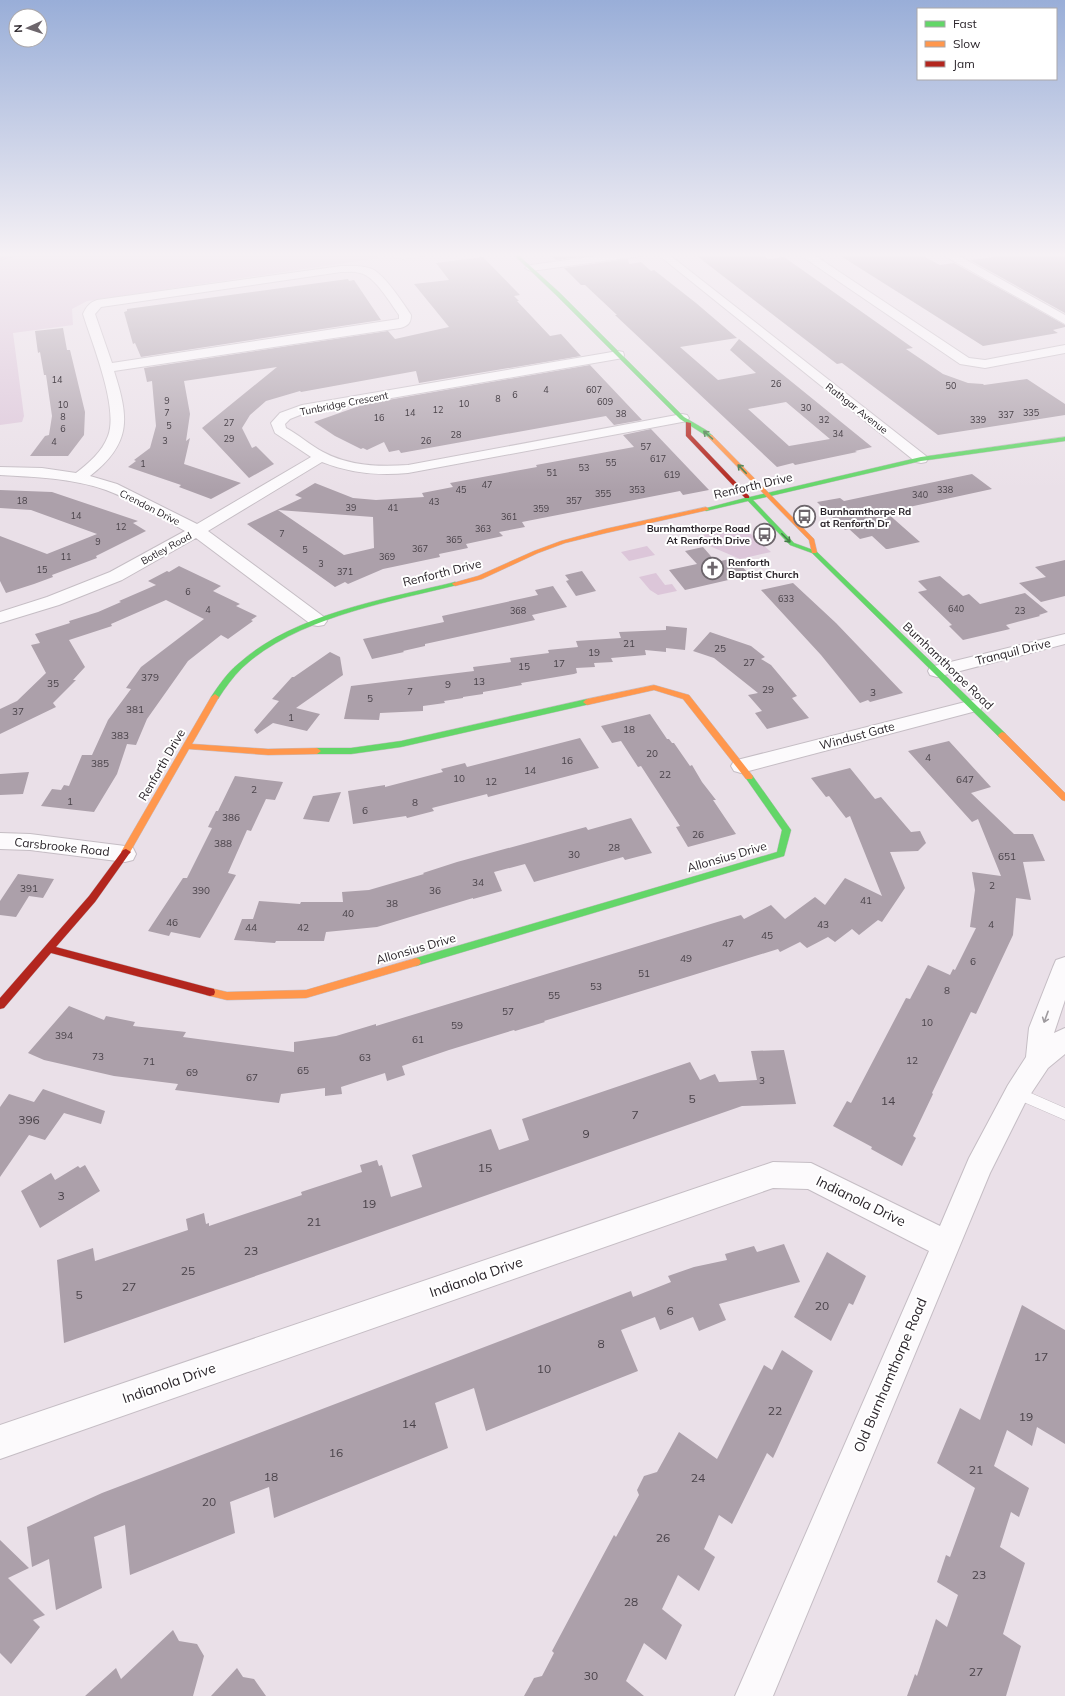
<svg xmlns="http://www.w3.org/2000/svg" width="1065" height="1696" font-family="Mulish,sans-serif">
<rect width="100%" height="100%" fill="#eae0e8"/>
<path fill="#dcc6d9" d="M0,253H374L379,258L87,301L72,309L73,325L13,333L24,416L22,422L0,425Z
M743,527L771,552L740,559L705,544L697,536Z
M647,546L655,555L629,561L621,552Z
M656,573L665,585L672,584L677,591L658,595L650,590L639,577Z"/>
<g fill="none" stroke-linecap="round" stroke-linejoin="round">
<path stroke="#c3a4c0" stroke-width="3.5" d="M0,259L23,253"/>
</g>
<path fill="#aca0aa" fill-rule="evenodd" d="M548,253H610L556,260Z
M722,253H759L768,259L784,257L913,348L906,349L943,374L968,383L983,384L984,385L1027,379L1065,404V415L938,435L842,363L837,364L697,256Z
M836,253H917L940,265L954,263L1065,325V327L1053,330L1058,333L983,346Z
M987,253H1065V313L970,260L995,257Z
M483,257L520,295L514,296L519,301H517L550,336L561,334L581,356L419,383L416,371L301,392L300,391L266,401L250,415L242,428L252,448L256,446L274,464L249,478L202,428L277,367L184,381L190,414L186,441L190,438L184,464L241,483L211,499L179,487L181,485L128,467L136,461L134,460L150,448L156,426L152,381L147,382L144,368L388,331L395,339L449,327L414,284L449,280L436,263Z
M628,259L629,264L641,262L651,271L654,270L696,303L737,338L680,347L718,380L756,373L730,350L739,339L872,447L855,451L857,452L795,465L793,463L777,467L615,315H617L585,285H581L564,268ZM786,402L830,439L789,446L748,409Z
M348,279L349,281L354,280L381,320L141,357L135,343L133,344L124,312L127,311V309Z
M63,328L67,350H70L85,412L84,435L68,456H30L45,436L49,435L52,416L46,375H44L40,352L38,353L35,331Z
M590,365L642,420L614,425L606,416L401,453L399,450L389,452L384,442L367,450L363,448L361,449L335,436L314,422L365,404Z
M651,429L709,490L683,495L680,491L522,522L525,527L499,532L503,536L466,544L468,548L439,554L440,557L383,569L348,584L345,582L335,587L247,524L302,498L295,495L315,483L353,498L376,500L424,497L422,493L453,487L450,483L537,467L536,465L634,447L623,435ZM278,510L373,517L374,548L344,555Z
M972,474L992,489L886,512L920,542L888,549H886L872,536L860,539L849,529L845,530L817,502L840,498L844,501Z
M0,490L52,492L138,521L133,523L146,531L96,556L97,558L52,575L53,577L34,584L6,593L0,581V536L47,554L97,534L31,510L0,508Z
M703,547L716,562L734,558L750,575L685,590L669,570L697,564L685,551Z
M1065,560V596L1041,602L1019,583L1046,577L1035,567Z
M179,566L221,586L213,591L240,604L236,606L257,616L251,620L253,621L228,639L221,635L188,661L147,719L136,745L127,744L117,774L94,812L41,806L52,789L61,790L64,785L69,786L82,755H92L108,720L131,689L126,688L141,667L204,619L166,600L111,624L112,626L69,640L85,667L73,680H76L53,703L56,707L0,734V709L17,701L46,673L31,645L40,643L35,634L70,623L69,621L98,612L121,602L119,601L156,585L148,581L167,571L169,572Z
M582,571L596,591L576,596L566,581L569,580L565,575Z
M940,576L963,596L969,594L980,604L1025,593L1048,612L1039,615L1040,616L1006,625L1010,629L963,640L949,626L952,625L918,592L927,590L918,581Z
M793,583L836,623L903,693L870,702L868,700L860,703L821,655L761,590Z
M553,586L567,607L532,615L535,620L425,644V646L403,651L404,652L372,659L363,639L444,622L442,616L538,595L535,590Z
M666,626L687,628L685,650L666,648V652L645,650L646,655L611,658L613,662L594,663L595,667L576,668L577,673L574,674L521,683L522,685L483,692V694L463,697V698L444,701L445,703L423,706V711L380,713L379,720L344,719L351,686L474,671L473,667L511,662L510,658L549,653L548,650L578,647L576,641L621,638L619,632L666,630Z
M710,632L751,646L765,657L761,659L771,665L797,696L792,698L809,718L767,729L755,713L762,711L748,695L758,693L714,658L693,651Z
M330,652L340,657L343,675L296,708L320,714L307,731L273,723L257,734L254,730L279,701L272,699L292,677H294Z
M650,714L667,739H669L672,743H674L690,766L692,765L702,782L716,800H713L736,834L688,847L676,827L680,826L641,766L638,767L621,741L612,743L601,726Z
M580,738L599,768L488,797L487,794L432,808L434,811L407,818L406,816L353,824L348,791L385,785V787L443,772L441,769L465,763L467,767Z
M949,741L991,787L971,793L1014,834H1033L1045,861L1023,862L1031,900L1016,898L1013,935L976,1014L971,1012L932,1093L933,1094L913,1136L916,1138L902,1166L871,1149L872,1147L833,1126L847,1101L851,1103L906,998L910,999L928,965L950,975L953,969L955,970L976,928L970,927L975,890L972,872L1001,876L978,819L972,822L908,751Z
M850,768L875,799L881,797L911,832L920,831L926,843L918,851L890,852L905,888L882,922L878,920L859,935L852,929L835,942L828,937L807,948L800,942L780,952L778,949L544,1021L545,1022L515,1031L514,1030L449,1050L402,1066L405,1075L387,1081L385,1073L341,1087L342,1094L325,1096V1088L281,1094L279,1103L175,1090L178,1084L114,1076L44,1060L28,1053L69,1006L104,1020L106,1016L135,1022L133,1026L186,1032L183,1037L294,1052V1042L336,1036L376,1024V1026L714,923L741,915L744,919L771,905L785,919L815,897L825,905L845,878L882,896L850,816L846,818L829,796L826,797L811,778Z
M29,772L23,794L0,795V774Z
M235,776L283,782L275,800L266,799L251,831L247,830L228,873L236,875L213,916L200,938L171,932L169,936L148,931L183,878H187L212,828L208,827L216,811H218Z
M341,792L329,822L303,819L313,796Z
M631,818L652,853L625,860L623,857L534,882L525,864L494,872L502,891L473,899V898L377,927L326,932L324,941H276L275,943L234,940L242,919H253L259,901L300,904L301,902H343L342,892L369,890L424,874L423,873L457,862L586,827L588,830Z
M18,874L54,879L43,898L29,896L16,917L0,915V901Z
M784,1050L796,1104L742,1106L64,1343L57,1260L93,1248L95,1261L188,1230L186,1219L204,1213L206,1224L209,1223V1226L302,1195L301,1192L362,1172L360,1165L377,1160L379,1166L382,1165L391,1197L422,1187L412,1155L491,1129L499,1150L529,1140L522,1119L690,1062L700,1080L715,1074L719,1082L757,1080L751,1051Z
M43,1089L105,1111L101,1124L64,1113L45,1140L29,1135L0,1177V1107L9,1094L34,1102Z
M85,1165L100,1191L40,1228L21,1191L51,1173L55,1180L78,1166L80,1168Z
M784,1244L800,1282L719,1304L726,1320L699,1331L693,1317L660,1330L655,1317L621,1330L638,1371L486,1431L474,1388L435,1403L448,1448L274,1518L269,1487L230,1502L235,1533L130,1575L125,1525L94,1537L102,1588L56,1610L49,1559L32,1567L27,1527L102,1493L631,1291L633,1297L671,1282L668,1276L694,1267L727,1260L725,1254L754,1246L757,1252Z
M827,1252L866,1276L853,1305L849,1303L831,1341L794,1317Z
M1022,1305L1065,1330V1444L1037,1427L1032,1446L1007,1430L994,1466L1029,1488L1019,1517L1011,1512L1000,1547L1025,1563L1003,1634L1021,1646L1006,1696H907L915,1674L917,1676L936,1619L947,1627L958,1595L937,1582L946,1555L950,1557L975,1488L937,1463L960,1408L980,1420Z
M782,1350L813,1371L773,1458L767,1453L732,1524L719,1515L704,1549L715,1557L699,1591L678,1575L662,1609L682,1625L666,1660L644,1643L626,1681L644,1696H524L534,1678L542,1676L554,1653L552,1651L578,1602L614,1535L616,1537L639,1495L637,1490L644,1476L657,1472L679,1432L717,1459L764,1365L772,1370Z
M0,1540L29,1568L8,1578L45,1615L33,1620L40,1627L11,1664L0,1653Z
M173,1630L179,1641L197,1644L204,1656L193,1696H85L116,1668L121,1679Z
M237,1668L243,1677L254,1679L266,1696H211Z"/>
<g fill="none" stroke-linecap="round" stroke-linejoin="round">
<defs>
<path id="lane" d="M390,253C395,253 398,255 403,255C415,256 427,252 439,253L403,259L394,257Z
M1017,1087L1065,1108V1120L1012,1097L1010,1093L1012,1089Z"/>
<path id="street" d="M619,253H646L641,256L531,271L525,268L531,265Z
M656,253H667L926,456L928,459L926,462L921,463L916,462Z
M799,253H811L969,358L985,360L1065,345V353L985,368L960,364L800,255Z
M942,253H954L1065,315V324L943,255Z
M341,266C352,266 362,265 372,269C385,275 403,303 411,315C411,323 408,326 400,328L114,371C129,418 132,443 90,476L117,484L197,524L311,457L275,433L271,423L280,413L302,405L618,351L623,352L624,355L623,358L305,413L290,419L285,424L286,428C299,435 310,445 323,452C349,466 379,467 408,465L682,414L687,415L689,418L687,421L682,422L408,473C379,476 350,473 322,462L208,531L324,617L327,621L324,625L318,626L312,625L196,538L122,580L59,605L0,623V612L47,597L110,572L185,531C160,517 133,500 106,490C72,478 35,477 0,475V467L42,468L76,473C89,463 102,452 108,436C119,408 92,343 83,314C86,307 90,302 97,300ZM341,272C347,272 354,271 360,273C374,275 391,304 399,315V319L112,363L95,314L101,307Z
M1065,634V644L937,677L930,675L928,671L930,667Z
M973,700L980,702L983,706L980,710L741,773L734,771L731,766L734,761L741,759Z
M0,833L30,834L125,846L133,848L136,854L133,860L125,862L30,850L0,849Z
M1065,957V1000L1054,1033L1065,1028V1054L1048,1068L1026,1101L990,1173L773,1696H735L929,1251L808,1189L773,1188L0,1459V1425L773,1162L811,1163L940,1226L969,1158L1008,1085L1026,1057L1029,1028L1053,967L1056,960Z"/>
<path id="fast" d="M512,253H516L560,293L684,417L706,430L713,436L712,437H708L680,419L556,295Z
M1065,437V441L921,461L753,500L794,543L816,551L1005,733L1006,735L1002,738L999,737L812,553L790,545L748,501L706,511L703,509L745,498V496L747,495L750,497L921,457Z
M455,582L458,584L457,585C389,602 295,618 242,668C233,677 225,688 218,699H212L211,697C219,685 227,673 238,664C293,614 385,599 455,582Z
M587,699L590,700L591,702L590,704L401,747L351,754H317L313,751L317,748H351L401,741Z
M749,774L752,775L791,830L784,856L416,966L413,965L411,962L413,959L416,958L777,852L782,830L745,777Z"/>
<path id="slow" d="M708,435H712L814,539L817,552L816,553H812L809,540L708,437Z
M706,507L709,509L708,510L606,533L565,543L538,553L482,579L455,586L452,584L453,583L478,576L534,551L561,541L605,529Z
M654,685L689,695L752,775L753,777L752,779H746L683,699L654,690L587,705L583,702L587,699Z
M215,694L219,697L192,744L268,749L317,748L321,751L317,754L268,755L189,749L129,854H123L121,852L211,697Z
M1002,732L1005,733L1065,793V801L1062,800L999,737L998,735Z
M416,958L419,959L421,962L419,965L306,998L227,1000L206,995L205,992L206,989L210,988L227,992L306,990Z"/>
<path id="jam" d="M686,422L691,423V435L749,496V498H745L686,436Z
M126,849L131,852L129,854L95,902L56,947L210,988L214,989L215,992L214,995L210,996L51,953L4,1008L0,1009V998L89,896L123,850Z"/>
</defs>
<use href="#lane" stroke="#c5bdc4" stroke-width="1"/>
<use href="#street" stroke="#c5bdc4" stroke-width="2"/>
<use href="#fast" stroke="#c5bdc4" stroke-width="1"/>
<use href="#slow" stroke="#c5bdc4" stroke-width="1"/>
<use href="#jam" stroke="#c5bdc4" stroke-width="1"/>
<use href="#lane" fill="#fcfafc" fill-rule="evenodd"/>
<use href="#street" fill="#fcfafc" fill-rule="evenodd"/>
<use href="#fast" fill="#63d668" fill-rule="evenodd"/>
<use href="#slow" fill="#ff974d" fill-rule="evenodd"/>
<use href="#jam" fill="#b3261e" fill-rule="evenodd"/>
</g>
<defs><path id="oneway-shaft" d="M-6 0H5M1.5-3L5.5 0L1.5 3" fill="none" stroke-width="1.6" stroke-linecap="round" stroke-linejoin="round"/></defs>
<g stroke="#467d49">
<use href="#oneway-shaft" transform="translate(708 435) rotate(-139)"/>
<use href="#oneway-shaft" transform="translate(742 469) rotate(-134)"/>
<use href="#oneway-shaft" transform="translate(786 538) rotate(45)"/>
</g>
<use stroke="#9e9a9e" href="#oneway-shaft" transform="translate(1046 1017) rotate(110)"/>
<linearGradient id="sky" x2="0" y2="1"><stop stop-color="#99aed8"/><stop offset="0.52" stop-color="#f6f1f5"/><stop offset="1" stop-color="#f6f1f5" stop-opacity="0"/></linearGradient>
<rect width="1065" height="490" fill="url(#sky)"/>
<defs>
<symbol id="bus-ring" viewBox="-11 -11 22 22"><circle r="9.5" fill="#fff" stroke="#6d666c" stroke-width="1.5"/><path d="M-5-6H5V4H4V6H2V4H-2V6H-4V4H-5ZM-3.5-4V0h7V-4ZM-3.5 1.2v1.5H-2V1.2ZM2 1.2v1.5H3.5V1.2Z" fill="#6d666c"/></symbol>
<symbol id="church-ring" viewBox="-11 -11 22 22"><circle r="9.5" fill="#fff" stroke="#6d666c" stroke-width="1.5"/><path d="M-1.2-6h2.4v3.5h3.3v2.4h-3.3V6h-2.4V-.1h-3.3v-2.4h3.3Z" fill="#6d666c"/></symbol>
</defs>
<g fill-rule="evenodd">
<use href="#bus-ring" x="792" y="504" width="25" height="25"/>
<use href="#bus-ring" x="752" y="522" width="25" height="25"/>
<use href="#church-ring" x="700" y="556" width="25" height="25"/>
</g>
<g text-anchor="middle" stroke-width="4" stroke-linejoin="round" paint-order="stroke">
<g font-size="9" fill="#4a434a">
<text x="57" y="383">14</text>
<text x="776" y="387">26</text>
<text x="951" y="389">50</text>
<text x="546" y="393">4</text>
<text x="594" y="393">607</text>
<text x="515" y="398">6</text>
<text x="498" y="402">8</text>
<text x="167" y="404">9</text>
<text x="605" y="405">609</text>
<text x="464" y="407">10</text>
<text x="63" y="408">10</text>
<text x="806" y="411">30</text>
<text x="438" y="413">12</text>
<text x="167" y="416">7</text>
<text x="410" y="416">14</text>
<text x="1031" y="416">335</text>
<text x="621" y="417">38</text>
<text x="1006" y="418">337</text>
<text x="63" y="420">8</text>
<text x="379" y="421">16</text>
<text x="824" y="423">32</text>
<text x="978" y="423">339</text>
<text x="229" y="426">27</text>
<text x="169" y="429">5</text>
<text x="63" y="432">6</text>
<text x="838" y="437">34</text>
<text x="456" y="438">28</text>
<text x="229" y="442">29</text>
<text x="165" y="444">3</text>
<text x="426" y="444">26</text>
<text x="54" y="445">4</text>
<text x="646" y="450">57</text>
<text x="658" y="462">617</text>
<text x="611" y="466">55</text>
<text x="143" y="467">1</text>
<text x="584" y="471">53</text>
<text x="552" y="476">51</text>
<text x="672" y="478">619</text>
<text x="487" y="488">47</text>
<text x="461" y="493">45</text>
<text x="637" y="493">353</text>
<text x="945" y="493">338</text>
<text x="603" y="497">355</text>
<text x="920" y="498">340</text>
<text x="22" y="504">18</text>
<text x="574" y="504">357</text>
<text x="434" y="505">43</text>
<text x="351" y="511">39</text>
<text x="393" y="511">41</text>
<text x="541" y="512">359</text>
<text x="76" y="519">14</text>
<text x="509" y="520">361</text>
<text x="121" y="530">12</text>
<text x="483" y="532">363</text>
<text x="282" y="537">7</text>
<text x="454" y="543">365</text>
<text x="98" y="545">9</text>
<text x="420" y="552">367</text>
<text x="305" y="553">5</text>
<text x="66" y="560">11</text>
<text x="387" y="560">369</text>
<text x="321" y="567">3</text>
<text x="42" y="573">15</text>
<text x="345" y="575">371</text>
<text x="188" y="595">6</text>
<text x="786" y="602">633</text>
<text x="956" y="612">640</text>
<text x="208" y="613">4</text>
<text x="518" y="614">368</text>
<text x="1020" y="614">23</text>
</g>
<g font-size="10" fill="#2a242a" stroke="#fff">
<text transform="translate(344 403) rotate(-11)" y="4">Tunbridge Crescent</text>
<text transform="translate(857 408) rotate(38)" y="4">Rathgar Avenue</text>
<text transform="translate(150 507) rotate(27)" y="4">Crendon Drive</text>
<text transform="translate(166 548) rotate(-29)" y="4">Botley Road</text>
</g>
<g font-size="10" font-weight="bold" fill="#2a242a" stroke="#fff" text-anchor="start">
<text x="820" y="515">Burnhamthorpe Rd<tspan x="820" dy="12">at Renforth Dr</tspan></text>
<text x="750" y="532" text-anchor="end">Burnhamthorpe Road<tspan x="750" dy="12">At Renforth Drive</tspan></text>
<text x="728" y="566">Renforth<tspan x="728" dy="12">Baptist Church</tspan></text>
</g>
<g font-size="10" fill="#4a434a">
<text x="629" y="647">21</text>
<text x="720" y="652">25</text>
<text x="594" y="656">19</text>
<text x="749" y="666">27</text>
<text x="559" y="667">17</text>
<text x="524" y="670">15</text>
<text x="150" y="681">379</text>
<text x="479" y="685">13</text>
<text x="53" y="687">35</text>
<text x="448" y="688">9</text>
<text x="768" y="693">29</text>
<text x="410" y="695">7</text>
<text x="873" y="696">3</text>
<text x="370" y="702">5</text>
<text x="135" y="713">381</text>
<text x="18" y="715">37</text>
<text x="291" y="721">1</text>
<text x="629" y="733">18</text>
<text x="120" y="739">383</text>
<text x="652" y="757">20</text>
<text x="928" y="761">4</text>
<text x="567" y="764">16</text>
<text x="100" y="767">385</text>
<text x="530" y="774">14</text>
<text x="665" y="778">22</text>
<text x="459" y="782">10</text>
<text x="965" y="783">647</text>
<text x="491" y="785">12</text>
<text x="254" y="793">2</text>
<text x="70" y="805">1</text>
<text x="415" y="806">8</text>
<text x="365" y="814">6</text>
<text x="231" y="821">386</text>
<text x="698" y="838">26</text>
<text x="223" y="847">388</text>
<text x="614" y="851">28</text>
<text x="574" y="858">30</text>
<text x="1007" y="860">651</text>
<text x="478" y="886">34</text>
<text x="992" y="889">2</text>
<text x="29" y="892">391</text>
<text x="201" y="894">390</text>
<text x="435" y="894">36</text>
<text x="866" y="904">41</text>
<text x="392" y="907">38</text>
<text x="348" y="917">40</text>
<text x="172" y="926">46</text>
<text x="823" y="928">43</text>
<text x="991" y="928">4</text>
<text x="251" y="931">44</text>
<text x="303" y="931">42</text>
<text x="767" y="939">45</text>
<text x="728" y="947">47</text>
<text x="686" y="962">49</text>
<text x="973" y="965">6</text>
<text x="644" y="977">51</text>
<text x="596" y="990">53</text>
<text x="947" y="994">8</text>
<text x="554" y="999">55</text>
<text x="508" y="1015">57</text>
<text x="927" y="1026">10</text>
<text x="457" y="1029">59</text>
<text x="64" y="1039">394</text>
<text x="418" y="1043">61</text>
<text x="98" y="1060">73</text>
<text x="365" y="1061">63</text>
<text x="912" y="1064">12</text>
<text x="149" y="1065">71</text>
<text x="303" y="1074">65</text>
<text x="192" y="1076">69</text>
<text x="252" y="1081">67</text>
<text x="762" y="1084">3</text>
</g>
<g font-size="12" fill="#2a242a" stroke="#fff">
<text transform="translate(753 486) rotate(-13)" y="4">Renforth Drive</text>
<text transform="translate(442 573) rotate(-14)" y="4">Renforth Drive</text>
<text transform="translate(1013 652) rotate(-14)" y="4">Tranquil Drive</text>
<text transform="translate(948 666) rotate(44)" y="4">Burnhamthorpe Road</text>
<text transform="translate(857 736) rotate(-15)" y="4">Windust Gate</text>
<text transform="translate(162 765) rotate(-60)" y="4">Renforth Drive</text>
<text transform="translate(62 847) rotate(6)" y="4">Carsbrooke Road</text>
<text transform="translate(727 857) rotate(-16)" y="4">Allonsius Drive</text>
<text transform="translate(416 949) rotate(-16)" y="4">Allonsius Drive</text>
</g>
<g font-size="12" fill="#4a434a">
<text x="692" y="1103">5</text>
<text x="888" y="1105">14</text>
<text x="635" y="1119">7</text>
<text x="29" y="1124">396</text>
<text x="586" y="1138">9</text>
<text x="485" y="1172">15</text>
<text x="61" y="1200">3</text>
<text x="369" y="1208">19</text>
<text x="314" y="1226">21</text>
<text x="251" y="1255">23</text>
<text x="188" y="1275">25</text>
<text x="129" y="1291">27</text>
<text x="79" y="1299">5</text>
<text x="822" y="1310">20</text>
<text x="670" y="1315">6</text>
<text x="601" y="1348">8</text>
<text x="1041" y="1361">17</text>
<text x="544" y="1373">10</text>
<text x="775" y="1415">22</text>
<text x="1026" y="1421">19</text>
<text x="409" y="1428">14</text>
<text x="336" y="1457">16</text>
<text x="976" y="1474">21</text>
<text x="271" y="1481">18</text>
<text x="698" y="1482">24</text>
<text x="209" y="1506">20</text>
<text x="663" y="1542">26</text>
<text x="979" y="1579">23</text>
<text x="631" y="1606">28</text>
<text x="976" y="1676">27</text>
<text x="591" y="1680">30</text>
</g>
<g font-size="14" fill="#2a242a" stroke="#fff">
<text transform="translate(861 1201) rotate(26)" y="5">Indianola Drive</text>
<text transform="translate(476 1277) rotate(-19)" y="5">Indianola Drive</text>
<text transform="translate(890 1375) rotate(-67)" y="5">Old Burnhamthorpe Road</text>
<text transform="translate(169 1383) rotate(-19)" y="5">Indianola Drive</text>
</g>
</g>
<rect x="917" y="8" width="140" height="72" fill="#ffffff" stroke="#aaa7aa"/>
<rect x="925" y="21" width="20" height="6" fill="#63d668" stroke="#aaa7aa"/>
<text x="953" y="28" font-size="12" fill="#2a242a">Fast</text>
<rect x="925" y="41" width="20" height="6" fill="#ff974d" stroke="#aaa7aa"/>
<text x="953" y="48" font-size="12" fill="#2a242a">Slow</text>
<rect x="925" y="61" width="20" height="6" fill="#b3261e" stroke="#aaa7aa"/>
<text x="953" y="68" font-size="12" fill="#2a242a">Jam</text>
<g transform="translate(28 28) rotate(267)"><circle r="19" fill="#ffffff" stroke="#aaa7aa"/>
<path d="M0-3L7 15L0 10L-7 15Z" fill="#6d666c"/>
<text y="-6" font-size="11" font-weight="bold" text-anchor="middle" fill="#2a242a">N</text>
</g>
</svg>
